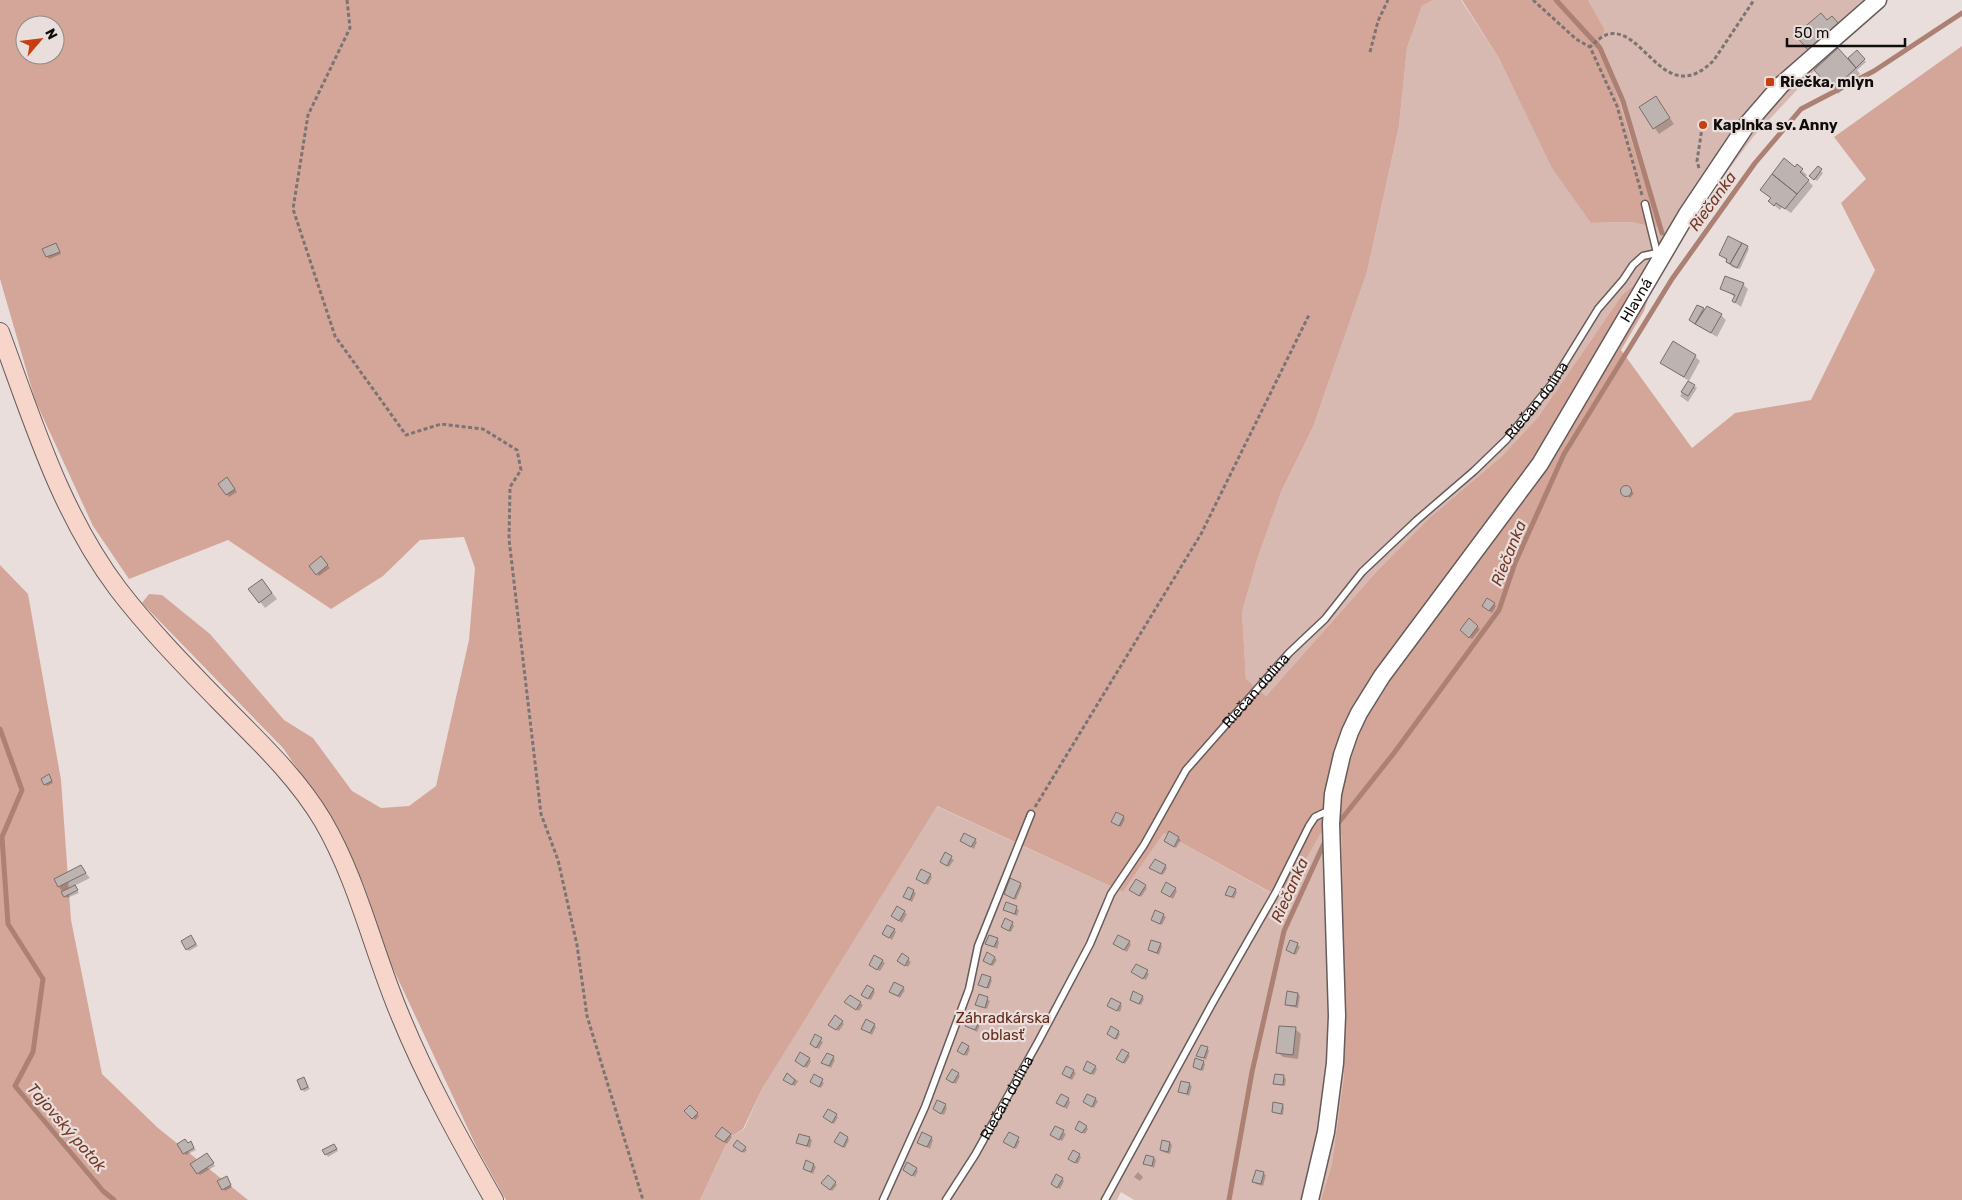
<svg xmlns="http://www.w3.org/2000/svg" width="1962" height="1200" font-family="Rubik,sans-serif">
<rect width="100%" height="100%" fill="#e9dedb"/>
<path fill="#d8b9b1" d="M1433,0H1461L1500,60L1591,223L1630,222L1658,228L1600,42L1605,30L1588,0H1881L1753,137L1660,262L1622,295L1538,417L1502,456L1428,519L1377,571L1266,696L1246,679L1242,612L1258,557L1281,492L1313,427L1367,272L1399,126L1407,48L1422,6Z
M936,806L1123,892L1164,833L1282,899L1321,833L1334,829L1343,835L1344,1076L1332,1163L1321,1200H1134L1121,1192L1117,1200H700L729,1138L744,1129L762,1089Z"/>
<path fill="#d4a699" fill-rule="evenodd" d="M0,0H1433L1422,6L1407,48L1399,126L1367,272L1313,427L1281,492L1258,557L1242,612L1246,679L1266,696L1377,571L1428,519L1502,456L1538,417L1622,295L1660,262L1644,311L1621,350L1692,448L1735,413L1811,400L1875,270L1841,203L1866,179L1834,137L1962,46V1200H1321L1332,1163L1344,1076L1342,835L1334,829L1321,833L1283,899L1164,833L1123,892L937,806L762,1089L743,1129L729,1138L700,1200H506L477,1148L391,964L364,885L332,819L283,748L142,603L149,594L162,595L210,634L284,720L313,738L352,791L381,808L409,806L436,786L469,640L475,568L464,537L420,540L383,576L331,609L228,540L129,579L93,526L35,400L0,279ZM25,25H55V55H25Z
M1462,0H1588L1605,30L1600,42L1659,228L1630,222L1591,223L1552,168L1500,60Z
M0,565L28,594L61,780L71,920L102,1074L158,1128L248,1200H0Z"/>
<path fill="#0003" d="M1857,52L1866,62L1857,70L1860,74L1838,94L1833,89L1856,66Z
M1656,98L1674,124L1659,134L1640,108Z
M1797,166L1807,175L1805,177L1813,186L1791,213L1782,207L1780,210L1775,206L1770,201L1772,199L1762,190Z
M1818,168L1823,173L1817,181L1813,178Z
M56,245L61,254L49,259L44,250Z
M1747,247L1749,249L1740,269L1732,267L1721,254Z
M1743,284L1748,289L1741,307L1733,301L1735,297L1721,288Z
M1698,306L1705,311L1721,315L1726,320L1717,337L1692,322Z
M1695,356L1700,361L1689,381L1661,363Z
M1689,383L1697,388L1688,402L1680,396Z
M229,481L237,492L229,497L220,484Z
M1624,486L1634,493L1630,498L1621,491Z
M321,558L330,568L319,576L311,566Z
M267,586L277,599L265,608L250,589Z
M1494,604L1496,606L1492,613L1483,606Z
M1477,627L1480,629L1472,639L1464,632Z
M49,776L53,783L47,786L45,784Z
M1123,817L1125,819L1121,827L1114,824Z
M1170,833L1181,840L1176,848L1167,843Z
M975,840L977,842L974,849L961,841Z
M945,854L954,860L949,867L941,862Z
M1165,866L1167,868L1163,875L1151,868Z
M81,867L90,878L74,886L79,893L67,898L59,887Z
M930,875L932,877L928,885L919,880Z
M1020,884L1022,886L1016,900L1005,893Z
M1145,886L1147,888L1141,897L1133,892Z
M908,888L916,893L912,902L904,897Z
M1175,889L1177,891L1173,899L1165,894Z
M1235,890L1237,892L1234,899L1227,894Z
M1007,904L1019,910L1017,916L1004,910Z
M897,908L907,914L902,923L892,916Z
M1163,915L1166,917L1162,925L1152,920Z
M1012,923L1014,926L1011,932L1002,927Z
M894,930L896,932L892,940L886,936Z
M191,937L198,946L189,951L187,949Z
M997,939L999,942L997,949L987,943Z
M1129,942L1131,944L1127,952L1117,946Z
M1160,944L1162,946L1159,955L1149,950Z
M1297,944L1300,947L1296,955L1287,950Z
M902,955L911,962L908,967L901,963Z
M995,958L997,960L993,966L986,963Z
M882,961L885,963L880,971L873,967Z
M1147,972L1149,974L1146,980L1135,974Z
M990,978L992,980L989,989L980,985Z
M903,988L905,990L900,998L890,992Z
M873,990L875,992L871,1000L865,997Z
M1298,994L1300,996L1298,1008L1288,1006L1286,1004Z
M850,996L863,1005L859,1011L848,1004Z
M980,996L990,1001L987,1009L977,1004Z
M1142,997L1144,999L1141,1005L1134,1002Z
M1120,1004L1122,1006L1120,1012L1111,1008Z
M842,1022L844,1024L839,1031L832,1027Z
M978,1023L980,1025L977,1032L967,1026Z
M874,1025L876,1027L872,1035L863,1029Z
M1295,1029L1301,1034L1298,1059L1283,1057L1277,1052Z
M1118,1032L1120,1034L1117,1040L1111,1036Z
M815,1036L823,1042L819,1049L813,1046Z
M968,1047L970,1049L967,1056L958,1051Z
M1207,1048L1209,1051L1206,1060L1198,1055Z
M1128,1054L1130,1056L1125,1064L1120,1060Z
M833,1057L835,1060L831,1068L823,1063Z
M809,1059L811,1061L807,1068L799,1063Z
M1203,1062L1205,1064L1203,1071L1194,1067Z
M1067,1067L1076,1073L1072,1080L1065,1076Z
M1095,1067L1097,1069L1094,1075L1087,1072Z
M788,1074L798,1081L795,1086L787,1082Z
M958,1074L960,1076L956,1084L950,1081Z
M815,1076L824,1083L821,1088L814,1084Z
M1284,1077L1286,1079L1285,1086L1274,1084Z
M304,1079L310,1089L304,1092L302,1089Z
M1182,1082L1192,1086L1189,1096L1180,1091Z
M1068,1099L1070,1102L1067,1109L1057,1103Z
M1095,1099L1098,1101L1094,1108L1085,1102Z
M945,1105L947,1108L944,1115L934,1109Z
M1282,1105L1284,1107L1283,1115L1273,1112Z
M690,1107L699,1116L695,1120L686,1111Z
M828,1111L838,1117L834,1124L824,1117Z
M1056,1127L1066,1134L1062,1141L1054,1137Z
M1086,1127L1088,1129L1085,1134L1079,1131Z
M722,1129L732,1137L727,1144L719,1138Z
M1009,1134L1020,1141L1016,1149L1007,1144Z
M809,1138L812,1140L810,1148L798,1143Z
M847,1138L849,1140L845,1148L838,1144Z
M931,1138L933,1140L930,1149L918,1142Z
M1170,1143L1172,1145L1170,1154L1163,1152L1161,1150Z
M188,1144L192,1145L196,1150L186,1155L184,1153Z
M336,1147L338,1151L328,1157L324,1150Z
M737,1148H745L747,1150L744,1153Z
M1079,1155L1081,1157L1078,1164L1071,1161Z
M209,1157L215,1166L200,1175L198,1173Z
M1154,1158L1156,1160L1154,1168L1145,1163Z
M814,1165L816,1167L813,1174L804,1169Z
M916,1169L918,1171L915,1177L907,1172Z
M1138,1172L1143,1177L1140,1181L1134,1177Z
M1263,1173L1266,1175L1263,1186L1256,1184L1254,1182Z
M828,1177L837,1185L832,1191L823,1183Z
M227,1178L232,1187L225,1191L223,1189Z
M1062,1179L1064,1181L1060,1189L1054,1186Z"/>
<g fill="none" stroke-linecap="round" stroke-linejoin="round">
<path stroke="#ac8174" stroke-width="5" d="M1556,0L1600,48L1623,101L1662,233
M0,729L22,790L2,837L8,924L43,979L33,1052L15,1086L103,1191L114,1200
M1336,826L1394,753L1499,610L1515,563L1564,454L1672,279L1755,163L1801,109L1874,71L1962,13
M1229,1200L1252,1072L1284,931L1326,839"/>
</g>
<path fill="#bdb3b0" stroke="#776e6b" d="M1821,13L1827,20L1832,16L1839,24L1809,51L1795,35Z
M1838,48L1856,68L1832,90L1814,70Z
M1857,50L1865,59L1856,68L1848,58Z
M1656,96L1670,118L1653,129L1639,107Z
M1784,158L1795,167L1797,164L1803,169L1800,172L1809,180L1797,194L1772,174Z
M1818,166L1822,169L1814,180L1809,176Z
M1772,174L1797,194L1785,209L1776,203L1774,206L1768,201L1771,198L1760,190Z
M1728,236L1742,243L1730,264L1726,262L1727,259L1719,255Z
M56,243L60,252L46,257L42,249Z
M1742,243L1748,246L1737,268L1730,264Z
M1725,276L1744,283L1735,303L1732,301L1735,295L1720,289Z
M1697,305L1704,308L1695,324L1689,320Z
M1707,306L1722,314L1711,333L1695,324Z
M1673,341L1696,355L1684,377L1660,363Z
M1688,381L1695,385L1688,396L1681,392Z
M227,477L235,489L226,495L218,484Z
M1620.5 491a5.5 5.5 0 1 1 11 0a5.5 5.5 0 1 1-11 0Z
M321,556L328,565L316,575L309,566Z
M262,579L272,593L259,603L248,589Z
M1487,598L1495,603L1489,611L1482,606Z
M1469,618L1478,626L1469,638L1460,630Z
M49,774L52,781L44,785L41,779Z
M1116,812L1124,816L1119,826L1111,822Z
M1169,831L1179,837L1174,847L1164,841Z
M964,833L976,839L971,847L960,841Z
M945,852L952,856L947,866L940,862Z
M1155,859L1166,865L1161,874L1149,868Z
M81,865L86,873L58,887L54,879Z
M921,869L931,874L925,884L916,879Z
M1010,878L1021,883L1014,899L1004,894Z
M1136,879L1146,885L1139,896L1129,890Z
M1166,882L1176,888L1170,897L1161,892Z
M75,885L78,890L64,897L61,892Z
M1229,886L1236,889L1232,897L1225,895Z
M908,887L914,890L910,900L903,897Z
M1006,902L1017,906L1015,914L1003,910Z
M897,906L905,911L899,921L891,916Z
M1155,910L1164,914L1160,924L1151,920Z
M1005,918L1013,922L1009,931L1001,927Z
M887,925L895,929L889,938L882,934Z
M191,935L196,944L186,950L181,941Z
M989,935L998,938L994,947L985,944Z
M1118,935L1130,941L1124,950L1113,944Z
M1151,940L1161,943L1157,953L1148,950Z
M1290,940L1298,943L1294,954L1286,950Z
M987,952L995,957L991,965L983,961Z
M902,953L909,958L905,966L897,961Z
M874,955L883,960L877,970L869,965Z
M1136,964L1148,970L1143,979L1131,972Z
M982,974L991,977L987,988L978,985Z
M894,982L904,987L898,996L889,992Z
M867,985L874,989L868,999L861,995Z
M1133,991L1143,996L1139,1004L1130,1000Z
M1287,991L1298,993L1296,1006L1285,1005Z
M979,994L988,997L985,1008L975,1005Z
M850,995L861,1002L856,1010L844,1002Z
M1111,998L1121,1003L1117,1011L1107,1006Z
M835,1015L843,1021L836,1030L828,1025Z
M969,1017L979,1022L975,1030L965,1026Z
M866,1019L875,1024L870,1033L861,1029Z
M1111,1026L1119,1031L1115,1039L1107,1034Z
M1279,1026L1296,1027L1293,1055L1276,1053Z
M815,1034L822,1038L816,1048L810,1044Z
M962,1042L969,1046L964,1055L957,1051Z
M1201,1045L1208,1047L1204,1058L1196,1056Z
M1122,1049L1129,1053L1123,1063L1116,1059Z
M800,1052L810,1058L804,1067L795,1061Z
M827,1053L834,1056L829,1066L821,1063Z
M1195,1058L1204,1061L1201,1070L1193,1067Z
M1087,1061L1096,1066L1091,1074L1083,1070Z
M1066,1066L1074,1070L1070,1078L1062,1074Z
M952,1069L959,1073L953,1083L946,1079Z
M787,1073L795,1080L792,1085L783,1080Z
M814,1074L823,1079L819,1087L810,1082Z
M1275,1074L1284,1075L1283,1085L1273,1084Z
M304,1077L308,1087L301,1090L297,1080Z
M1181,1081L1190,1083L1187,1094L1178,1092Z
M1061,1094L1069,1098L1064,1107L1056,1103Z
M1087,1094L1096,1098L1092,1107L1083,1102Z
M937,1100L946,1104L941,1114L933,1109Z
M1273,1102L1283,1104L1281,1114L1272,1112Z
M690,1105L698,1113L692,1119L684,1111Z
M828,1109L837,1114L832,1123L823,1117Z
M1079,1121L1087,1126L1082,1133L1075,1129Z
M1055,1126L1064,1130L1059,1140L1050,1135Z
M722,1127L731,1134L724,1142L715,1136Z
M840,1132L848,1137L843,1147L834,1142Z
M922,1132L932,1137L927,1147L917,1143Z
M1009,1132L1019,1137L1014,1148L1003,1142Z
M799,1134L810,1137L807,1146L796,1143Z
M185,1139L188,1143L191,1141L194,1148L183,1154L177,1144Z
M737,1140L746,1147L742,1152L733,1146Z
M1162,1140L1170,1142L1168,1152L1160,1150Z
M334,1144L337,1149L325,1155L322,1150Z
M1073,1150L1080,1154L1075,1163L1068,1159Z
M207,1153L214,1163L197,1174L190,1164Z
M1146,1155L1154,1157L1152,1166L1143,1164Z
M806,1160L814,1164L811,1172L803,1169Z
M907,1162L917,1168L912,1176L903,1170Z
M1256,1170L1264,1172L1261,1184L1252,1182Z
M1056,1174L1063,1178L1057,1188L1051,1184Z
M828,1175L836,1182L830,1190L821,1183Z
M227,1176L231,1185L222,1190L217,1181Z"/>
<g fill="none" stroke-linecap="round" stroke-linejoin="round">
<defs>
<g id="service">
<path d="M1645,204L1657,253L1659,255"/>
<path d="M883,1200L925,1107L969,989L978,946L1031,814"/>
<path id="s1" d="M946,1200L975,1155L1038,1042L1090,944L1111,894L1144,845L1186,770L1289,653L1325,619L1362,572L1417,520L1474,471L1506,440L1551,385L1598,309L1623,280L1633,265L1643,256L1657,253"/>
<path d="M1105,1200L1213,1002L1276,892L1309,826L1315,817L1330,810"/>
</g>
<g id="tertiary">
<path id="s2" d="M1310,1200L1326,1132L1335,1063L1337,1016L1331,824L1333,794L1342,755L1350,732L1359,713L1382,676L1540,464L1687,214L1748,123L1781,85L1878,0"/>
</g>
<path id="secondary" d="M0,332C33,421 60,512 118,589C148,628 183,664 217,699C254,737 295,774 323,821C358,881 373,951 400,1015C426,1079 460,1140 494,1200"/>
</defs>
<use href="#service" stroke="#665d5b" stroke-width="9"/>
<use href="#tertiary" stroke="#665d5b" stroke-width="19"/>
<use href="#secondary" stroke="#665d5b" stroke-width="20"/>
<path stroke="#7b7472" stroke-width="3" stroke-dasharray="4 2.5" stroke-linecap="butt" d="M347,0L350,28L308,115L293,209L335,336L406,435L441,424L483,429L517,450L521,470L510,487L509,539L541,814L558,860L577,945L587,1016L643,1200
M1533,0L1576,39L1590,47
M1370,52L1378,21L1388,0
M1699,168L1697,161L1702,128
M1642,195L1617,106L1590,47C1596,42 1601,36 1609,34C1645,27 1665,110 1714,60L1754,0
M1035,807L1201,534L1309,315"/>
<use href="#service" stroke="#fff" stroke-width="6"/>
<use href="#tertiary" stroke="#fff" stroke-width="16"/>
<use href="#secondary" stroke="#f8d5ca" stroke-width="18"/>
</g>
<g fill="#c73f0f" stroke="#e9dedb" stroke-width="2">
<rect x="1765" y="77" width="10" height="10" rx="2.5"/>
<circle cx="1703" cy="125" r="5"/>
</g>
<g text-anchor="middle" stroke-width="4.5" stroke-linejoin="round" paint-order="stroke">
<g font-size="15" font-weight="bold" fill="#0f0c0b" stroke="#e9dedb" text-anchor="start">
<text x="1780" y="87">Riečka, mlyn</text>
<text x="1713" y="130">Kaplnka sv. Anny</text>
</g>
<g font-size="15" fill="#0f0c0b" stroke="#e9dedb">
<text dy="5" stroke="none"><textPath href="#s2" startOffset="992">Hlavná</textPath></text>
<text dy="5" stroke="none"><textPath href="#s1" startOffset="1004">Riečan dolina</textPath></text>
<text dy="5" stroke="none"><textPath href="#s1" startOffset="599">Riečan dolina</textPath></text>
<text dy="5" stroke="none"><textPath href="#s1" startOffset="119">Riečan dolina</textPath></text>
</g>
<g font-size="15" fill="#642b1b" stroke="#e9dedb">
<text x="1003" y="1023">Záhradkárska<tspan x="1003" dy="17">oblasť</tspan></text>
</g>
<g font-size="16" font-style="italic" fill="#733928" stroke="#e9dedb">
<text transform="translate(1712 201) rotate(-54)" y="6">Riečanka</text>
<text transform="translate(1508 553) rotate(-68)" y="6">Riečanka</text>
<text transform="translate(1289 890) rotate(-66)" y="6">Riečanka</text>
<text transform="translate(67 1127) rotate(49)" y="6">Tajovský potok</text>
</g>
</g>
<g transform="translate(40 40) rotate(62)"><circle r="24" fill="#e9dedb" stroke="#928a88"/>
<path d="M0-4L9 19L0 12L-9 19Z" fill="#c73f0f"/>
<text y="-8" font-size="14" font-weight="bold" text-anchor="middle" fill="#0f0c0b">N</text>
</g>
<path d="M1787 38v8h118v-8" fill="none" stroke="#0f0c0b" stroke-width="2.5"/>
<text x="1794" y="38" font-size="15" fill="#0f0c0b" stroke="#e9dedb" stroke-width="4" paint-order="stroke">50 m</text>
</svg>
